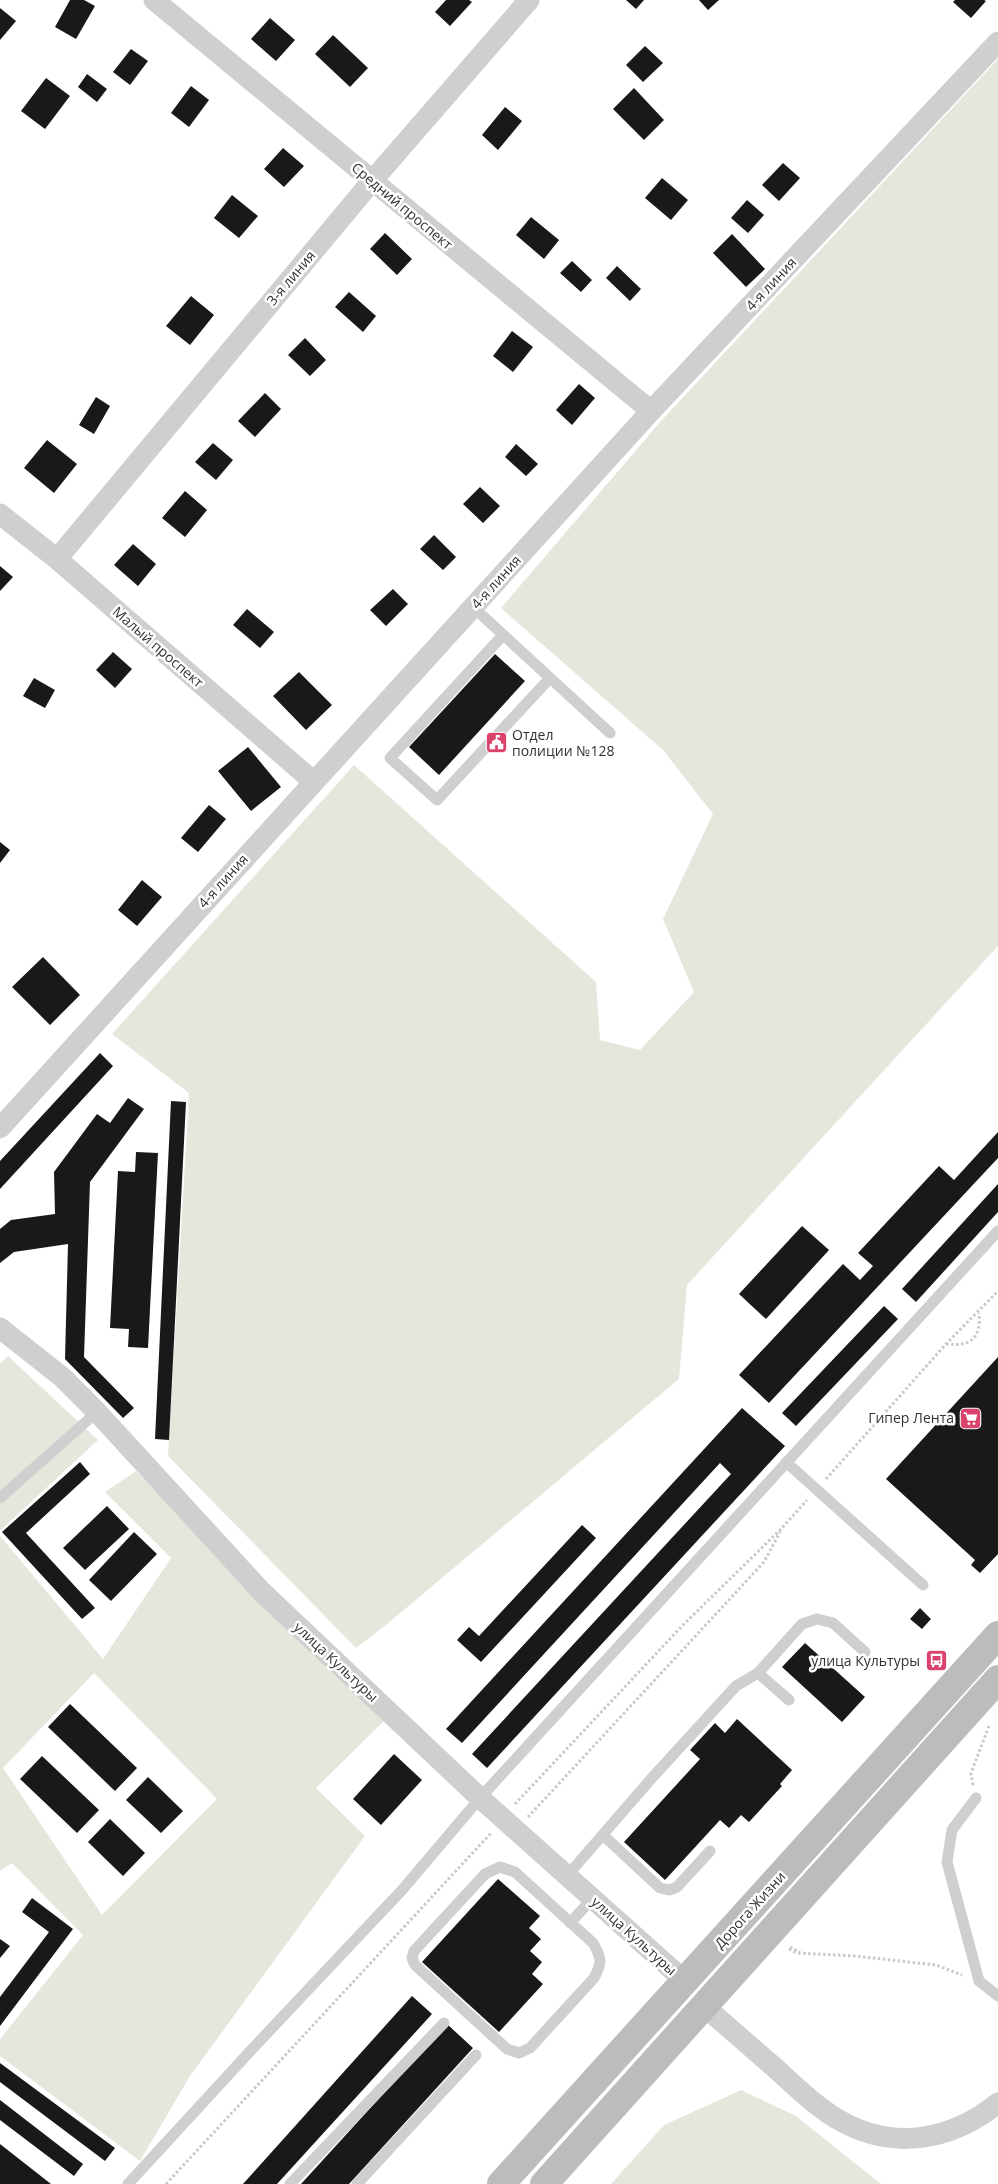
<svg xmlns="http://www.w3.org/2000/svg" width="998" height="2184" font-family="'Open Sans',sans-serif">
<rect width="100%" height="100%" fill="#fff"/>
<path fill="#e4e8dc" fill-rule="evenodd" d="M998,59V946L687,1285L679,1379L386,1625L356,1648L168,1456L189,1093L112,1034L354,765L596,982L600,1040L640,1050L694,992L663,919L713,814L663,750L501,608L661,421Z
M8,1356L98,1440L0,1531V1363Z
M136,1471L334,1675L386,1719L316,1788L365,1836L190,2076L140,2161L0,2056V2039L83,1935L12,1863L0,1871V1536L103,1659L171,1558L105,1492ZM94,1673L217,1799L102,1915L3,1768Z
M741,2090L796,2116L881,2184H611L664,2125Z"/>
<path fill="#191919" d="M70,0H84L95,6L76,39L55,27Z
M446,0H469L472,2L450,26L435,12Z
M626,0H644L636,9Z
M699,0H719L708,10Z
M955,0H984L986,1L971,18L953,2Z
M0,8L16,21L0,40Z
M270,18L295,40L276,61L251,39Z
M333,35L368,68L350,87L315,54Z
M645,46L663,63L643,82L626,65Z
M131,49L148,61L130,85L113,72Z
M87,74L107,89L97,102L78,87Z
M46,78L70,96L45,129L21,111Z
M191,86L209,100L189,127L171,113Z
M634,88L664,120L644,140L613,109Z
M505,107L522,121L498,150L482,135Z
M283,148L304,166L284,187L264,169Z
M783,163L800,178L779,201L762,185Z
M662,178L688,200L671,220L645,198Z
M232,195L258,216L239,238L214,218Z
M747,200L764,215L748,233L731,218Z
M531,217L559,240L544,259L516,235Z
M385,233L412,259L397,275L370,249Z
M732,234L765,269L746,287L713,253Z
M572,261L592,280L581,292L560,273Z
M617,266L641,289L630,301L606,278Z
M349,292L376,316L363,332L335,307Z
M191,296L214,315L190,345L166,326Z
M512,331L533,347L513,372L493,356Z
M305,338L326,360L310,376L288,355Z
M579,384L595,398L572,425L556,410Z
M265,393L281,409L255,437L238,421Z
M96,397L110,406L94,434L79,425Z
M47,440L77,464L54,493L24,468Z
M213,443L233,460L216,480L195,462Z
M516,444L538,464L526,476L505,457Z
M480,487L500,506L483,523L463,504Z
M185,491L207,510L185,537L162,518Z
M434,535L456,557L443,570L420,549Z
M133,544L156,564L138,586L114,565Z
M0,566L13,577L0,591Z
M393,589L408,604L386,626L370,610Z
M247,609L274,632L260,648L233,625Z
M113,652L132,669L115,688L96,670Z
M495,654L525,681L439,775L409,747Z
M299,672L332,705L306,730L273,696Z
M34,678L55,690L45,708L23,696Z
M248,747L281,787L251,811L218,771Z
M209,805L226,819L198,852L181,838Z
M0,842L10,850L0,863Z
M142,880L162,897L137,926L118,910Z
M43,957L80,995L50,1025L12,987Z
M100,1053L113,1066L0,1189V1161Z
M128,1098L144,1109L90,1182L84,1357L134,1408L123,1418L65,1359L68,1244L14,1252L0,1263V1229L11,1220L55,1214L54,1172L97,1114L110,1123Z
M171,1101L186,1102L169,1440L155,1439Z
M998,1132V1158L769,1403L739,1375L843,1264L860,1280L873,1266L858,1253L939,1166L954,1180Z
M136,1152L158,1153L148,1348L128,1347L129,1329L110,1328L118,1171L135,1172Z
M998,1184V1212L916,1302L902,1289Z
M802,1226L829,1250L766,1319L739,1294Z
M884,1306L898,1319L796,1426L782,1413Z
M998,1357V1554L980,1573L971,1565L975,1560L886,1479Z
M742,1408L785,1446L487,1768L472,1754L731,1474L720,1463L462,1743L446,1729Z
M80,1462L90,1474L26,1533L95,1608L82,1619L2,1532Z
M107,1506L129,1529L85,1570L63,1548Z
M582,1525L596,1538L481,1662L457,1640L469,1627L479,1636Z
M134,1532L157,1554L111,1601L89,1580Z
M920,1608L931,1619L922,1629L910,1619Z
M805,1643L865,1697L842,1722L782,1667Z
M70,1704L137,1768L115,1791L48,1727Z
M737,1719L792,1770L780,1784L782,1786L749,1822L741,1815L729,1828L720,1820L665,1880L624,1842L700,1759L690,1750L715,1723L725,1733Z
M394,1754L422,1780L381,1825L353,1799Z
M42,1756L99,1810L77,1833L20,1779Z
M148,1777L183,1811L161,1833L126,1800Z
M110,1819L145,1853L123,1876L88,1842Z
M498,1879L540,1916L529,1928L541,1939L530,1951L542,1962L532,1974L543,1984L499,2032L422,1962Z
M32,1898L73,1929L0,2026V1997L49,1932L22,1912Z
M0,1939L10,1946L0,1958Z
M412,1996L432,2014L277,2184H243Z
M447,2024L473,2048L349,2184H301Z
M0,2063L115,2148L105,2161L0,2082Z
M0,2100L83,2164L74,2176L0,2120Z
M0,2144L51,2184H0Z"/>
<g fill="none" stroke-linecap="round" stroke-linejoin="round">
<path stroke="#c9c9c9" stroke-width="3" stroke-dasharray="2.5 2.5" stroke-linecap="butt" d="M946,1344C971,1347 981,1338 979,1313
M826,1479L946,1344L998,1291
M973,1785L971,1773L989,1726
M515,1804L683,1625L781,1529L807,1500
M528,1817L764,1562L780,1532
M790,1947L800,1952
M789,1949L797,1953L855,1956L936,1965L962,1975
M166,2184L492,1832"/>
<path stroke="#cfcfcf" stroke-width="11" d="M473,607L610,733
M503,635L390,758L437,800L550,678
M786,1462L923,1585
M0,1498L97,1412
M758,1673L789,1700
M976,1798L952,1830L947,1862L979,1981L998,1996
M604,1836L660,1888L669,1890L677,1887L710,1851
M500,1867L515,1872L593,1943C602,1958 602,1963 594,1978L530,2048L519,2053L507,2049L415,1965L412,1958L414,1951L485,1874Z
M567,1876L651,1779L736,1686L758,1673L802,1624L817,1619L833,1623L865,1652
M570,1923L592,1899
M128,2184L255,2046L403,1889L480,1798L998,1231
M290,2184L444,2023
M357,2184L476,2055"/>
<path stroke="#cfcfcf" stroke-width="21" d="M154,0L651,411
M0,514L57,559L314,782
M57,559L372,181L529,0
M0,1128L651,411L998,42
M0,1328L62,1377L97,1412L262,1592L480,1798L686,1982
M705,2007C728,2027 751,2047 774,2067C794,2085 815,2106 839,2120C893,2151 951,2141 998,2103"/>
<path stroke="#bcbcbc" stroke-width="28" d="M501,2184L998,1635
M544,2184L998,1679"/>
</g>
<defs>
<symbol id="civic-square" viewBox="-11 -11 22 22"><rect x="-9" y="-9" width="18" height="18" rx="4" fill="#da436c" stroke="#fff"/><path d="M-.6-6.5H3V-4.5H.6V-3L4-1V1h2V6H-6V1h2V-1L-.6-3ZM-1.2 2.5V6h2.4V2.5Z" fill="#fff"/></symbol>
<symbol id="supermarket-square" viewBox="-11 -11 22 22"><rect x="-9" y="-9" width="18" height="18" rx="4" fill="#da436c" stroke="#fff"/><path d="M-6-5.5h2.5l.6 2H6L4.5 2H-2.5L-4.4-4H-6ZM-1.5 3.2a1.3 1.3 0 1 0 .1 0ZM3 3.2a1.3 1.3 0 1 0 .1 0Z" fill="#fff"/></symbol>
<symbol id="bus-square" viewBox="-11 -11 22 22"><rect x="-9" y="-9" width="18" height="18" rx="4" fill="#da436c" stroke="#fff"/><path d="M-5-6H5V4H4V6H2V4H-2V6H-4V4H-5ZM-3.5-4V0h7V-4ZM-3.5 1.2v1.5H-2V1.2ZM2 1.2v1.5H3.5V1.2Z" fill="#fff"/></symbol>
</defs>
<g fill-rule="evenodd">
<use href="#civic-square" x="484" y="730" width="25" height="25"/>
<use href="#supermarket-square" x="958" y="1406" width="25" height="25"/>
<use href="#bus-square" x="924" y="1648" width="25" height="25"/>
</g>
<g text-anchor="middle" stroke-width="5" stroke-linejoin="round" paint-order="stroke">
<g font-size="14" fill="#323232" stroke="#fff">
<text transform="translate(402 206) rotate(40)" y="5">Средний проспект</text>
<text transform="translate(291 278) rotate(-50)" y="5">3-я линия</text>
<text transform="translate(771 284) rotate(-47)" y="5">4-я линия</text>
<text transform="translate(496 582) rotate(-48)" y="5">4-я линия</text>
<text transform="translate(158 647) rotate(41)" y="5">Малый проспект</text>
<text transform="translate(223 881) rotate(-48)" y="5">4-я линия</text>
<text transform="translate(336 1662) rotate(43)" y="5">улица Культуры</text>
<text transform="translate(750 1910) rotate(-48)" y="5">Дорога Жизни</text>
<text transform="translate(634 1936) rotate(42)" y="5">улица Культуры</text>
</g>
<g font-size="14" fill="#323232" stroke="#fff" text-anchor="end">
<text x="512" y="740" text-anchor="start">Отдел<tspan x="512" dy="16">полиции №128</tspan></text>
<text x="954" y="1423">Гипер Лента</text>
<text x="920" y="1666">улица Культуры</text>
</g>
</g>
</svg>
